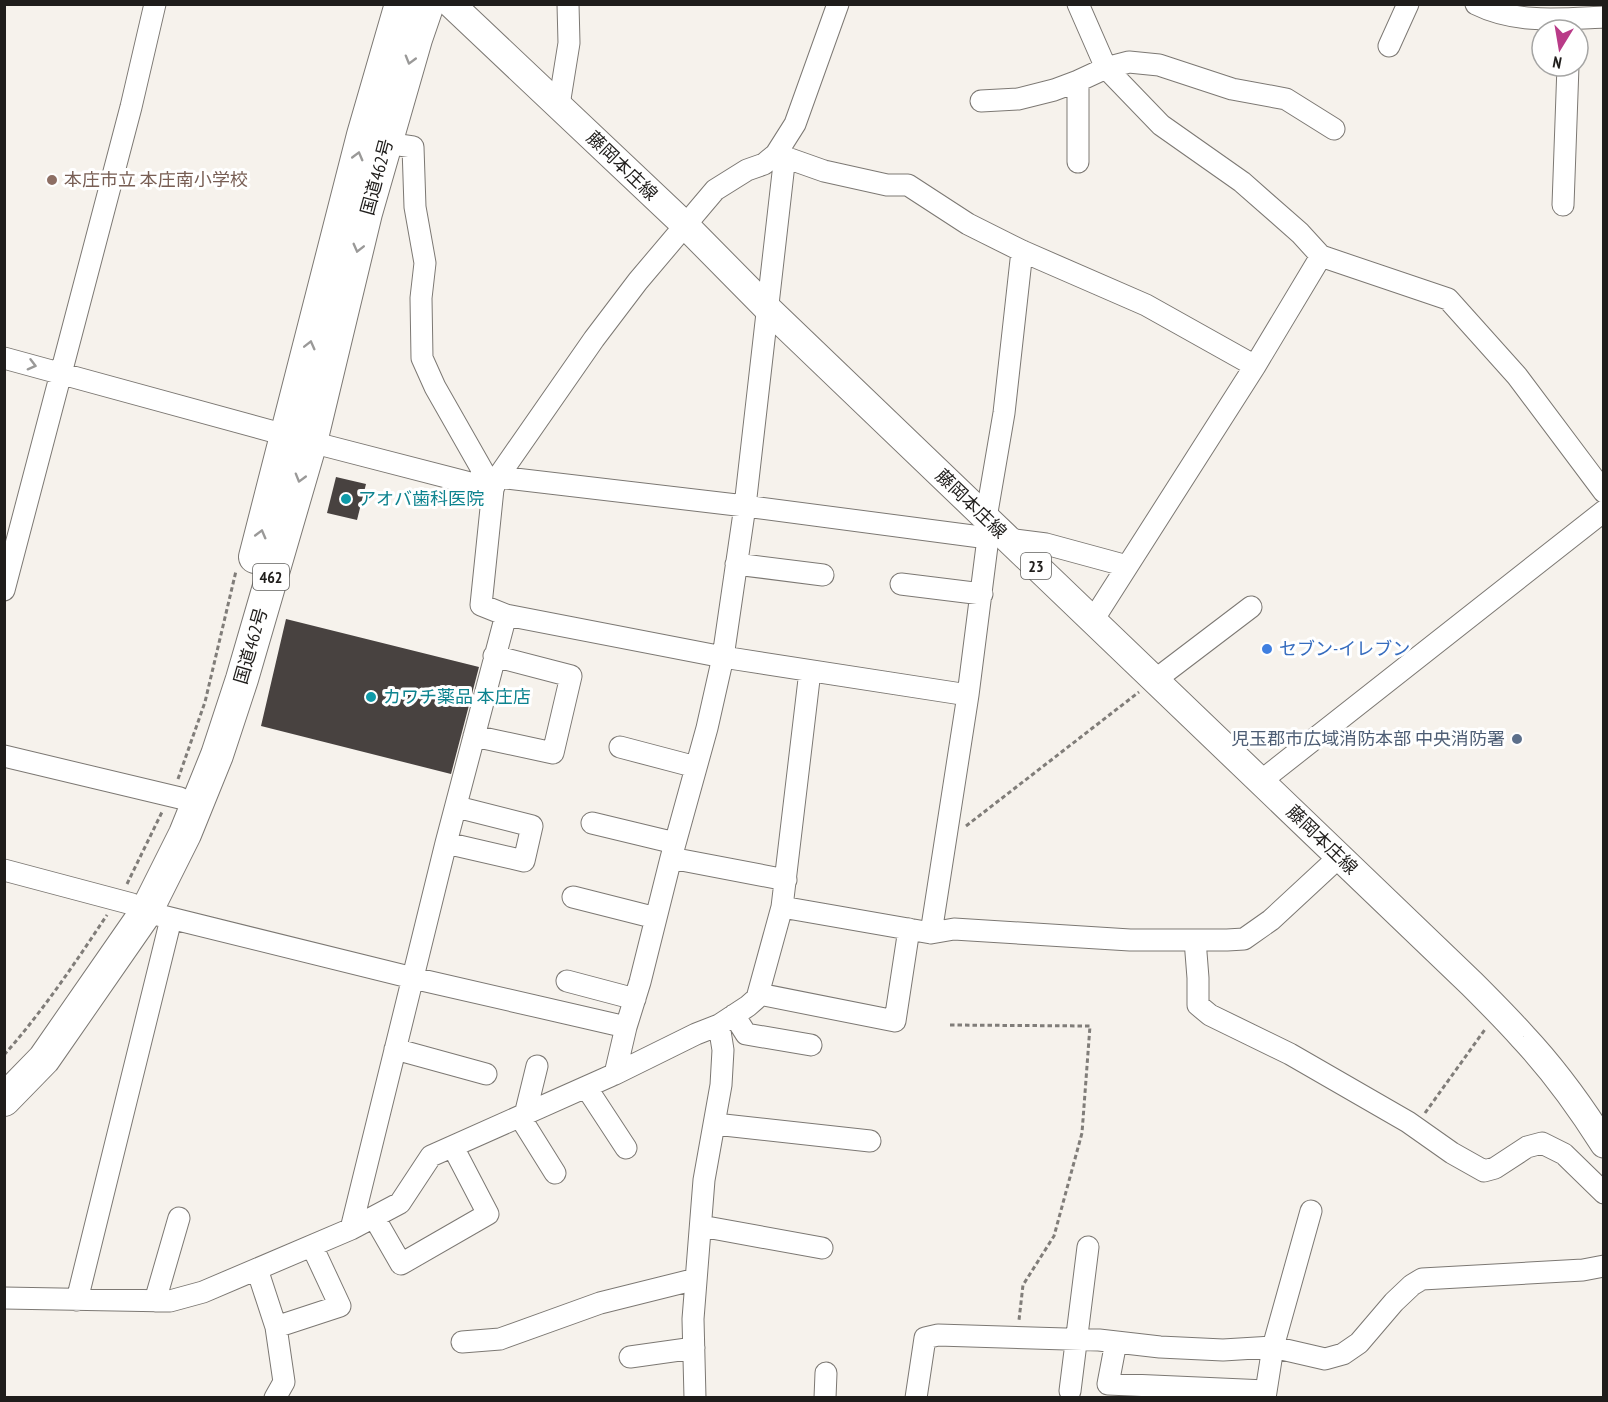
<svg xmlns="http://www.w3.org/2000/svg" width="1608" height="1402" font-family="'PT Sans Narrow','Noto Sans JP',sans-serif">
<rect width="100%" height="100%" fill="#f6f2ec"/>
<path fill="#484240" d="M336,477L366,484L357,520L327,513Z
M286,619L479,667L451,774L261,726Z"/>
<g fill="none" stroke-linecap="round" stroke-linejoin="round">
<defs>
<path id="minor" d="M1078,4L1106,68L1161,125L1242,182L1300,233L1321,256L1448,299L1517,376L1604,492
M1476,4C1516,24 1560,19 1604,17
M1389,46L1408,4
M981,101L1018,99L1054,90L1078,81
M559,105L569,43L568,4
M386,143L413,147L415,207L425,263L421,298L422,358L435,387L493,489
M776,154L824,171L887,185H908L968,224L1022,251L1146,305L1255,366
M1078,162V81L1106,68L1129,62L1159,65L1232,89L1286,99L1334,129
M1563,205L1568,66
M4,358L311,442L493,489
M498,477L745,506L988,538L996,529
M986,518L1004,413L1022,251
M1008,539L1046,544L1127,566
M736,564L823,575
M901,584L982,594
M4,590L131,107L155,4
M506,615L723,657L968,695L988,538
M1093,620L1255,366L1321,256
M1155,680L1251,607
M474,736L553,753L571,676L494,656
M620,747L696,767
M4,756L180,798
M1261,781L1604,511
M592,823L675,843
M446,843L524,861L532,826L457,807
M671,858L786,880
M4,870L132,904
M573,897L656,918
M782,907L931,933L954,929L1130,940H1227L1244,939L1271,920L1339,857
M146,912L413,978L626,1027L615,1074
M931,933L968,695
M1195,940L1198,978V1005L1210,1015L1290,1054L1408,1122L1452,1153L1484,1171L1495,1168L1527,1147L1542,1143L1564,1154L1604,1193
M567,981L635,999
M759,994L895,1021L909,929
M734,1015L746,1034L811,1045
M626,1027L640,982L671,858L707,728L723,657L745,506L784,164L776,154
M395,1049L486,1074
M586,1087L626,1148
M525,1115L537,1066
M520,1117L555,1173
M715,1124L870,1141
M374,1217L401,1264L488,1214L453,1147
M701,1226L822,1248
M351,1229L446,843L506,615L481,605L493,489L498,477L594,339L638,281L715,190L747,170L764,164L776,154L795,124L838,4
M257,1269L276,1327L284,1382L275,1398
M4,1298L170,1301L203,1292L351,1229L400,1203L431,1156L615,1074L696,1034L719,1025L748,1006L757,998L782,907L810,671
M77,1300L171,919
M155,1301L179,1218
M276,1327L340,1306L312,1246
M462,1342L500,1339L600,1303L696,1279
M1116,1342L1108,1384L1266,1391
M630,1357L694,1348
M1070,1391L1088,1247
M695,1398L693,1319L704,1180L721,1085L723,1050L719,1025
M825,1398L826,1373
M916,1398L925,1338L938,1335L1099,1340L1160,1347L1223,1350L1273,1347L1325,1359L1343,1354L1359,1343L1394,1302L1412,1285L1422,1279L1583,1270L1604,1266
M1265,1398L1273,1347L1311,1211"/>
<path id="major" d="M451,4L686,226L767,308L1472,984C1489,1001 1507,1019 1523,1037C1553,1069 1580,1106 1604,1144"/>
<path id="highway" d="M255,557L363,135L401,4
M4,1100L44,1059L146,912L185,834L217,755L242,679L311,442L366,213L416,39L428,4"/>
</defs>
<use href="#minor" stroke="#7c7873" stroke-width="23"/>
<use href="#major" stroke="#7c7873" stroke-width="29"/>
<use href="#highway" stroke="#7c7873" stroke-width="34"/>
<path stroke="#807d79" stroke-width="3" stroke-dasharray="4.5 3" stroke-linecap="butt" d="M178,779L205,702L236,571
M966,826L1139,692
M127,884L162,812
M950,1025L1090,1026L1082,1133L1054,1236L1023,1285L1019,1320
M4,1055C43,1011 75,963 107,915
M1425,1113L1486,1028"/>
<use href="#minor" stroke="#fff" stroke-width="21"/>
<use href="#major" stroke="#fff" stroke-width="27"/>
<use href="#highway" stroke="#fff" stroke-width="32"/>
</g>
<defs><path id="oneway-chevron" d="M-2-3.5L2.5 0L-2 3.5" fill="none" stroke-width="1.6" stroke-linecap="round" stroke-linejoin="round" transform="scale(1.5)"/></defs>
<g stroke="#9a9998">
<use href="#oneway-chevron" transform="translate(410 60) rotate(106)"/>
<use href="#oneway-chevron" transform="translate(358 156) rotate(-75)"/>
<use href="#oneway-chevron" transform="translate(358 248) rotate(104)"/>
<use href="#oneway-chevron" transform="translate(310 345) rotate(-76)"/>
<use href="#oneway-chevron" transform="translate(32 365) rotate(15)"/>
<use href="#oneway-chevron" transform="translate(300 478) rotate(106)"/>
<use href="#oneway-chevron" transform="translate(261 534) rotate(-75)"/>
</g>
<circle fill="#8d6e63" stroke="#fff" stroke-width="2" cx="52" cy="180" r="6"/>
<g fill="#0f9aa8" stroke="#fff" stroke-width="2">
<circle cx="346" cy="499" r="6"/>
<circle cx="371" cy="697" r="6"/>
</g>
<circle fill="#3f7fe0" stroke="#fff" stroke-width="2" cx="1267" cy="649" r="6"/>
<circle fill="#5c6f8a" stroke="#fff" stroke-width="2" cx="1517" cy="739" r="6"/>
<g text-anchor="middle" stroke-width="6" stroke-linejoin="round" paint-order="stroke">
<g fill="#fff" stroke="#62615f" stroke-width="1.5">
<rect x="1021" y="553" width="30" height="26" rx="4.5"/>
<rect x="253" y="564" width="36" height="26" rx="4.5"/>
</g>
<g font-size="16" font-weight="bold" fill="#1f1d1b">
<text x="1036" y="572">23</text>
<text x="271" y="583">462</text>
</g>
<g font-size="18" fill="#1f1d1b" stroke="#fff">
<text transform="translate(622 166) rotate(44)" y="6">藤岡本庄線</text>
<text transform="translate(377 177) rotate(-75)" y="6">国道462号</text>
<text transform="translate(971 504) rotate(44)" y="6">藤岡本庄線</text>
<text transform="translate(251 646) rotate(-74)" y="6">国道462号</text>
<text transform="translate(1322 840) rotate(44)" y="6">藤岡本庄線</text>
</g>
<g font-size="18" fill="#785e54" stroke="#fff" text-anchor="start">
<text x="64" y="186">本庄市立 本庄南小学校</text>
</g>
<g font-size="18" fill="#0d838f" stroke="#fff" text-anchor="start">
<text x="358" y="505">アオバ歯科医院</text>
<text x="383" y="703">カワチ薬品 本庄店</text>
</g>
<g font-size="18" fill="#366cbe" stroke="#fff" text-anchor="start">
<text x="1279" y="655">セブン-イレブン</text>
</g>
<g font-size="18" fill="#4e5e75" stroke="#fff" text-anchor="end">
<text x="1505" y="745">児玉郡市広域消防本部 中央消防署</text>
</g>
</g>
<rect width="1608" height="1402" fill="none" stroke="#1f1d1b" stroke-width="12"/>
<g transform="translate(1560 48) rotate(191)"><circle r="28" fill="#ffffff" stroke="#a5a5a4" stroke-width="1.5"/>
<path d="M0-4.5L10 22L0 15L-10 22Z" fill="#b93b88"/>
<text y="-9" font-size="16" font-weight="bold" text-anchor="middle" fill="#1f1d1b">N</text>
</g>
</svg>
